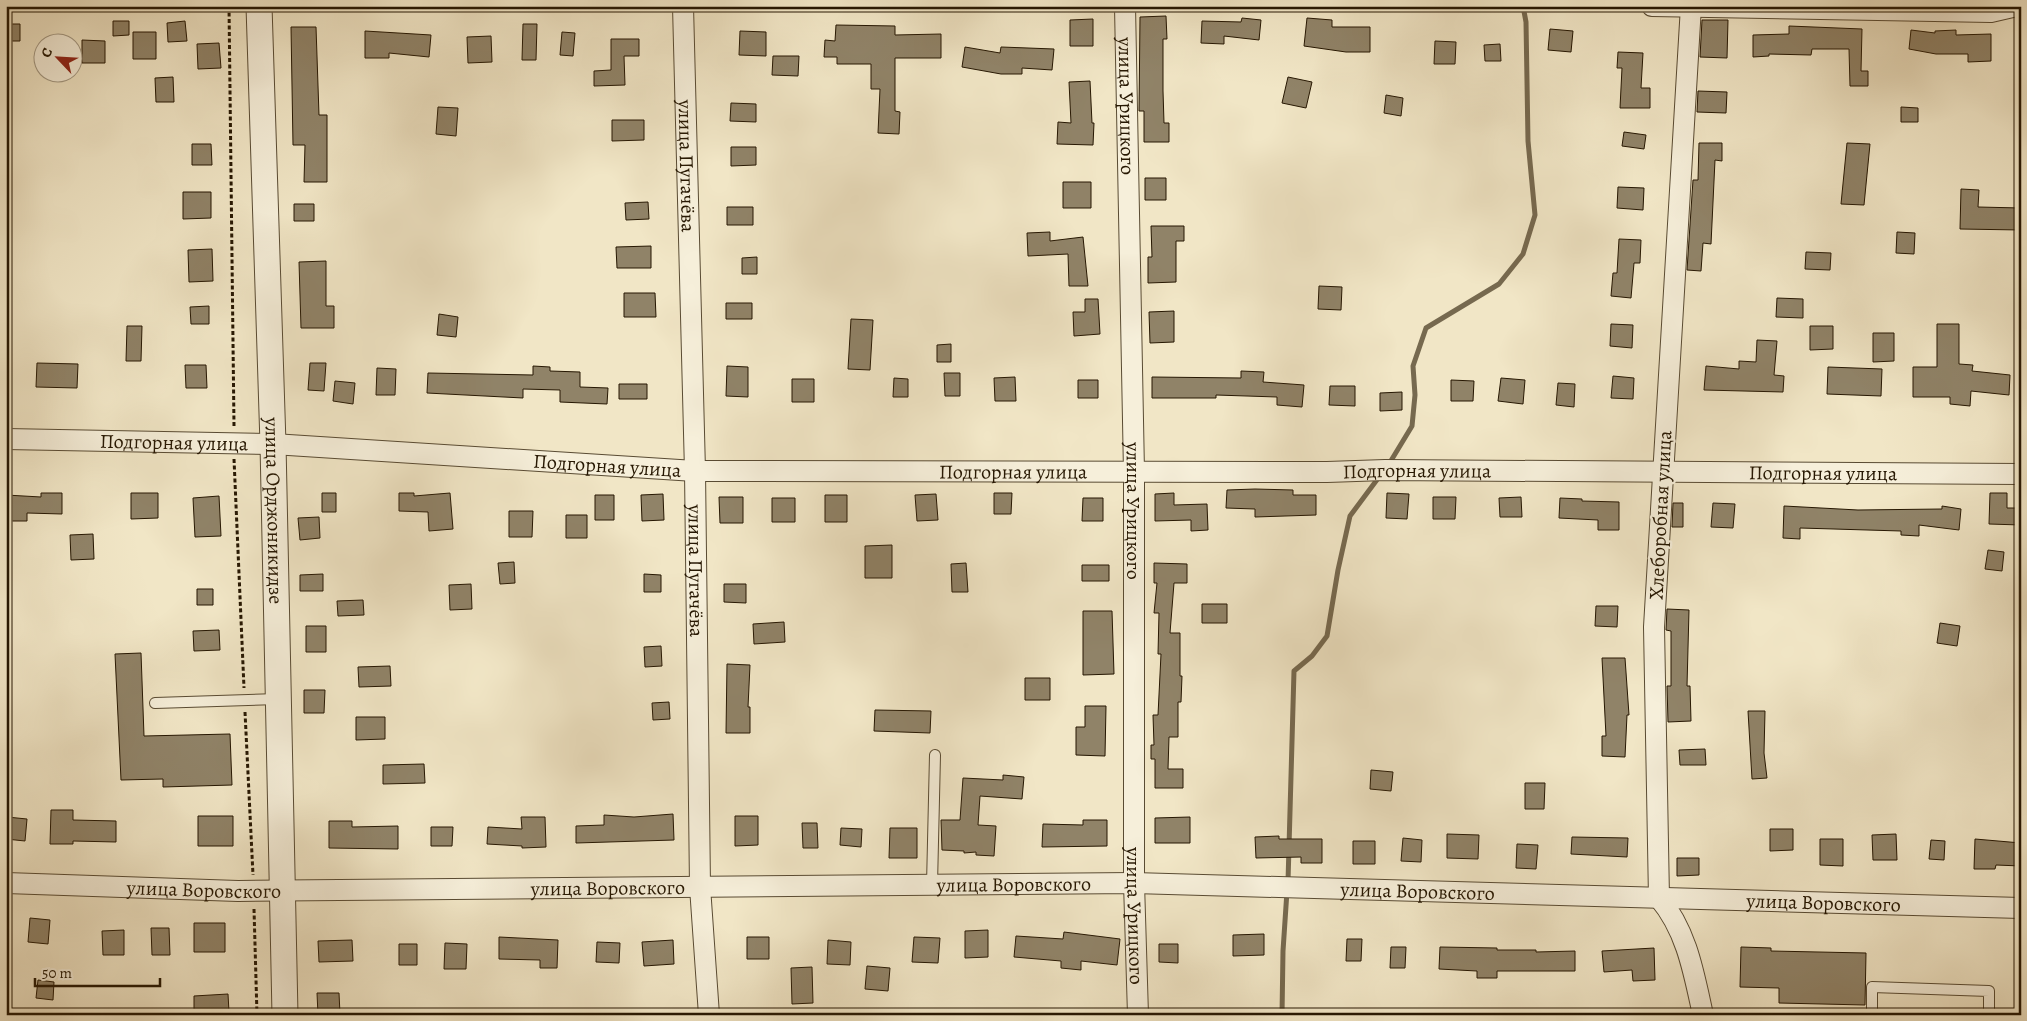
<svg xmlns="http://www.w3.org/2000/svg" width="2027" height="1021" font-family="Alegreya,serif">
<rect width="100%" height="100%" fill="#f1e6c6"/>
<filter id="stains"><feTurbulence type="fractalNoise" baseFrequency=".004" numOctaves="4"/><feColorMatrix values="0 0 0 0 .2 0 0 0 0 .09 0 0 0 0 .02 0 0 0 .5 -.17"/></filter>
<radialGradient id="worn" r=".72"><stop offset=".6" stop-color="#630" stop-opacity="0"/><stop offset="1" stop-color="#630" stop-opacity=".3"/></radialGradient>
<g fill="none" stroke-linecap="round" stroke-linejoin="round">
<path stroke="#76694f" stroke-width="5" d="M1389,464L1412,426L1415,395L1413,366L1426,328L1499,284L1523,254L1535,215L1528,141L1526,22L1523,6
M1288,882L1294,671L1312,656L1327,636L1338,570L1350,516L1379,477
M1282,1015L1283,951L1287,891"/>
</g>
<path fill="#908368" stroke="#261702" d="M1166,16L1167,39H1163V91L1164,123H1169V142H1144V111H1139L1140,17Z
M1242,18L1261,20L1259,40L1224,36V44L1201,43L1202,21L1241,22Z
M1307,18L1332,20V27H1370V52H1346L1304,46Z
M1093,19V46H1070V20Z
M1702,20H1728L1727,58L1700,57Z
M113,21H129V35L113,36Z
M185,21L187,41L168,42L167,23Z
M6,24H20V41H6Z
M523,24H537L536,60H522Z
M836,25L895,26V35L941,34V58H895V111L900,112L899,134L878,133L880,89H871V64H837V57H824L825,40L835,41Z
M1789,26L1862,29L1861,71H1868V86H1850L1849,49H1812L1811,55L1769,54V56L1753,57V35L1789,34Z
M291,27H316L319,115H327V182H304L305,145H293Z
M1550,29L1573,31L1571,52L1548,50Z
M1911,30L1935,33V31L1956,30V35L1991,34V61L1968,62V54H1936L1909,49Z
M365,31L431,35L429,57L389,53V58H365Z
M740,31L766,32V56L739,55Z
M133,32H156V59H133Z
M562,32L575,33L573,56L560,55Z
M491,36L492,62L468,63L467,37Z
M611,39H639V56H624L625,85L594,86V71L611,70Z
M82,40L105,41V63H82Z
M1435,41L1456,42L1455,64H1434Z
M219,43L221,68L198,69L197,44Z
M1500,44L1501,61H1485L1484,45Z
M965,47L1000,53L1001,47L1054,49L1052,70L1022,68V74H1001L962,67Z
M1618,52L1643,53L1641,88H1650V108H1620L1622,68H1617Z
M773,56H799L798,76L772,75Z
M173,77L174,102H156L155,78Z
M1288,77L1312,82L1306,108L1282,103Z
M1090,81L1092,123H1094L1093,145L1057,144L1058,122L1071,123L1069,82Z
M1698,91L1727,92L1726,113L1697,112Z
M1386,95L1403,98L1401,116L1384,113Z
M731,103L756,104V122L730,121Z
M438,107L458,108L456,136L436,134Z
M1901,107L1918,108V122H1901Z
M612,120H644V140L612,141Z
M1624,132L1646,135L1644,149L1622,146Z
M1699,143H1722V161L1715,160L1711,244L1703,243L1701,271L1687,270L1693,180H1698Z
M1847,143L1870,144L1864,205L1841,204Z
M192,144H211L212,165H192Z
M731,147H756V165L731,166Z
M1145,178H1166V200H1145Z
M1063,182H1091V208H1063Z
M1618,187L1644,188L1643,210L1617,208Z
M1961,189L1979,190L1978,207L2021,208V230L1960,229Z
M183,192H211V218L183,219Z
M648,202L649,219L626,220L625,203Z
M294,204H314V221H294Z
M727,207H753V225H727Z
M1151,226H1184V241H1176V282L1148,283V257H1152Z
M1050,232V241L1083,237L1088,286H1069L1068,254L1028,256L1027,233Z
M1897,232L1915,233L1914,254L1896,253Z
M1619,239L1641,240L1640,263H1634L1631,298L1611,296L1613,273H1617Z
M651,246V268H617L616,247Z
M212,249L213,281L189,282L188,250Z
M1806,252L1831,253L1830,270L1805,269Z
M757,257V274H742V258Z
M326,261V306H334V328H301L299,262Z
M1319,286L1342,287L1341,310L1318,309Z
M624,293H655L656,317H624Z
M1777,298L1803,299V318L1776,317Z
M1085,299H1098L1100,334L1074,336L1073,312H1085Z
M726,303H752V319H726Z
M209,306V324H191L190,307Z
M1174,311V342L1150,343L1149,312Z
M439,314L458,317L456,337L437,335Z
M851,319L873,320L870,370L848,369Z
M1611,324L1633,325L1632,348L1610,346Z
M1937,324H1959V364L1973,365L1972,371L2010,375L2009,395L1971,391L1970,406L1950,404V397H1913V367H1937Z
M127,326H142L141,361H126Z
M1810,326H1833V349L1810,350Z
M1873,333H1894V361L1873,362Z
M1757,340L1777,341L1774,375L1784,376L1783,392L1704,390L1706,366L1739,369V361L1756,362Z
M951,344V362H937V345Z
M37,363L78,364L77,388L36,387Z
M310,363H326L324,391L308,390Z
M185,365H206L207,388H186Z
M533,366L550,367V371L580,372V387L608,388L607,404L560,402V390L523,389V398L427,393L428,373L533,375Z
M727,366L748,367V397L726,396Z
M1828,367L1882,369L1881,396L1827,394Z
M377,368L396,369L395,395H376Z
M1241,371L1264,372L1263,382L1304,385L1302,407L1277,405V397L1216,395V398H1152V377L1241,378Z
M944,373H960V396H945Z
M1613,376L1634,378L1633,399L1611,398Z
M1015,377L1016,401H995L994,378Z
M894,378L908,379V397H893Z
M1501,378L1525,380L1523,404L1498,401Z
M792,379H814V402H792Z
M1078,380H1098V398H1078Z
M1451,380L1474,381L1473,401H1451Z
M335,381L355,383L353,404L333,401Z
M1558,383L1575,384L1574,407L1556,405Z
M619,384H647V399H619Z
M1330,386H1355V406L1329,405Z
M1402,392V410L1380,411V393Z
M1255,489L1293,490V495H1316V515L1255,517V509L1226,508L1227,490Z
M41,493H62V514L27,513V521H6V495L41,497Z
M131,493H158V518L131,519Z
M322,493H336V512H322Z
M399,493H414V496L450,493L453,529L429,531L428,512L399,511Z
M994,493H1012L1011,514H994Z
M1174,493V505L1207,504L1208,530L1191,531V520L1155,521V494Z
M1387,493L1409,494L1407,519L1386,518Z
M1990,493H2007V508H2021V525L1989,524Z
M663,494L664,520L642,521L641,495Z
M936,494L938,520L917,521L915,495Z
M595,495H614V520H595Z
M825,495H847V522H825Z
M219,496L221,536L195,537L193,498Z
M719,497H743V523H720Z
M1433,497H1456L1455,519H1433Z
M1521,497L1522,517H1500L1499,498Z
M772,498H795V522H772Z
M1083,498H1103V521H1082Z
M1560,498L1582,499V501L1619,502V530H1598V520L1559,518Z
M1673,503H1683V527H1672Z
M1713,503L1735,504L1733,528L1711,527Z
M1784,506L1858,510L1942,509V506L1961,509L1959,530L1919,525V536L1901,535V531L1800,528V539L1783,538Z
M509,511H533L532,537H509Z
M566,515H587V538H566Z
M319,517L320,538L300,540L298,518Z
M93,534L94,559L71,560L70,535Z
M892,545V578H865V546Z
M1988,550L2004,552L2002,571L1985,569Z
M514,562L515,583L500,584L498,563Z
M966,563L968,592H952L951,564Z
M1154,563L1187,564V583H1174L1170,633H1180V676H1182L1181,702H1178V737H1169L1168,769H1183V788H1155V759H1151V745H1154L1153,715H1158L1161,654H1158L1159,613H1154L1157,583H1154Z
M1082,565H1109V581H1082Z
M323,574V591H300V575Z
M644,574L661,575V592H644Z
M471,584L472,609L450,610L449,585Z
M724,584H746V603L724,602Z
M197,589H213V605H197Z
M363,600L364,615L338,616L337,601Z
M1202,604H1227V623H1202Z
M1596,606H1618L1617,627L1595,626Z
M1667,609L1689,610L1687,686H1690L1691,721L1668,722L1667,686H1671V631L1666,630Z
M1083,611H1112L1114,674L1083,675Z
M784,622L785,642L754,644L753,624Z
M1940,623L1960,626L1957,646L1937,643Z
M306,626H326V652H306Z
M219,630L220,650L194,651L193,631Z
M661,646L662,666L645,667L644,647Z
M141,653L144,736L230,734L232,785L163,787V779L121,780L115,654Z
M1602,658H1625L1629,715H1627L1625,757L1602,756V736H1606Z
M727,664L750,665L748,707H750V733H726Z
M390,666L391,686L359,687L358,667Z
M1025,678H1050V700H1025Z
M304,690H325L324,713H304Z
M669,702L670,719L653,720L652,703Z
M1085,706H1106L1105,756L1076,755V727H1085Z
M875,710L931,711L930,733L874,731Z
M1748,711H1765L1764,753L1767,778L1752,779Z
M356,717H385V739L356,740Z
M1705,749L1706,765H1680L1679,750Z
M424,764L425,783L383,784V765Z
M1371,770L1393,772L1391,791L1370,789Z
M1003,775L1024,777L1022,799L980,796L978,825L996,826L994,856L976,855V852L964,853V851L942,850L941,820H960L963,778L1003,780Z
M1525,783H1545L1544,809H1525Z
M51,810H73V820L116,821V842L73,841V844H50Z
M673,814L674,840L576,843V826L604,825V815L634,817Z
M198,816H233V846H198Z
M735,816H758V845L735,846Z
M7,817L27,819L25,841L6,839Z
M521,817H545L546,847L522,848V846L487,844L488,827L522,829Z
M1190,817V843H1155V818Z
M1083,820H1107V846L1042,847L1043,824L1083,825Z
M329,821H352V827L398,826V849L329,848Z
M802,823H817L818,848H803Z
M431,827H453L452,846H431Z
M841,828L862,829L861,847L840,845Z
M890,828H917V858H889Z
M1770,829H1793V850L1770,851Z
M1447,834L1479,835L1478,859L1447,858Z
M1896,834L1897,860H1873L1872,835Z
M1279,836V839H1322V863H1301V857L1256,858L1255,837Z
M1572,837L1628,838L1627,857L1571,854Z
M1403,838L1422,840L1421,862L1401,861Z
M1820,839H1843V866L1820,865Z
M1975,839L2021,843V866L1996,865L1995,869H1974Z
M1931,840L1945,841L1944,860L1929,859Z
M1353,841H1375V864H1353Z
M1517,844L1538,845L1536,869L1516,868Z
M1677,858H1699V875L1677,876Z
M30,918L50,920L48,944L28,942Z
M194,923H225V952H194Z
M151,928H169L170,955H152Z
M124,930V955H103L102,931Z
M988,930V957L965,958V931Z
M1064,932L1120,939L1117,965L1081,961V970L1061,968V961L1014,957L1016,936L1063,939Z
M1264,934V955L1233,956V935Z
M499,937L558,940L557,968H540V960L499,959Z
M747,937H769V959H747Z
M914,937L940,938L938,963L912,962Z
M1347,939H1362L1361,961H1346Z
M352,940L353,961L319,962L318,941Z
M673,940L674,964L644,966L642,942Z
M828,940L851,942L850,965L827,964Z
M597,942L620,943L619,963L596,962Z
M445,943L467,944L466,969H444Z
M399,944H417V965H399Z
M1159,944H1178V963L1159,962Z
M1391,947H1406L1405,968H1390Z
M1440,947L1497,948V950H1536V952L1575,951V971H1497V978H1477V971L1439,969Z
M1741,947L1771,948V951L1866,953L1865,1005L1779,1003V988L1740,987Z
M1654,948L1655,980L1633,981L1632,970L1604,972L1602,951Z
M867,966L890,968L888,991L865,989Z
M812,967L813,1003L792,1004L791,968Z
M38,980L54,982L53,1000L36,998Z
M317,993H339L340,1014L318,1015Z
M228,994L229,1012L194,1014V996Z"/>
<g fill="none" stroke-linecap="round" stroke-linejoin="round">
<defs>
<path id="service" d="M155,703L278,699
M932,885L935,755
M1872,1015V987L1989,991V1015"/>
<g id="minor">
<path id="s1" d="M683,6L695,471L700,887L709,1015"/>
<path id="s2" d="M1125,6L1134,472V883L1138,1015"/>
<path d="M1652,6L1991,12L2017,6"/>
<path d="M1691,6L1654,627L1659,898C1687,931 1694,974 1703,1015"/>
<path id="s3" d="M6,439L273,444L695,471L1327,472L1385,470L2021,474"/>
<path id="s4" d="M6,883L238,891L1134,883L2021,908"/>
</g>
<g id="tertiary">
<path id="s5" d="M259,6L273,444L285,1015"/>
</g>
</defs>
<use href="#service" stroke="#594b33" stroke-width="12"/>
<use href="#minor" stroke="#594b33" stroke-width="22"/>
<use href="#tertiary" stroke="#594b33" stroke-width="27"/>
<path stroke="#261702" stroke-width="3" stroke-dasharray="4 2.5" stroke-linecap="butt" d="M229,6L234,426
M234,459L244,688
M245,712L253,875
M254,909L257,1015"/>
<use href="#service" stroke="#f6efda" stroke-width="10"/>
<use href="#minor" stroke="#f6efda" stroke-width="20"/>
<use href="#tertiary" stroke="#f6efda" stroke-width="25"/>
</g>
<g text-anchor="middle" stroke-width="4.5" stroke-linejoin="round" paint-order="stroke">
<g font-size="20" fill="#261702" stroke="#f6efda">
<text dy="7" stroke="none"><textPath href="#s2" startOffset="100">улица Урицкого</textPath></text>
<text dy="7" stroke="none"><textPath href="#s1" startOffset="160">улица Пугачёва</textPath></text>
<text dy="7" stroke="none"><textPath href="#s3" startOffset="168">Подгорная улица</textPath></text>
<text dy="7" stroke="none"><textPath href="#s3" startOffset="602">Подгорная улица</textPath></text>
<text dy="7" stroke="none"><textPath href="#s3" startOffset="1412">Подгорная улица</textPath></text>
<text dy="7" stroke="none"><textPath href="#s3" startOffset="1008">Подгорная улица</textPath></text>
<text dy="7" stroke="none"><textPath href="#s3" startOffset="1818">Подгорная улица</textPath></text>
<text dy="7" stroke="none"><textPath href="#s5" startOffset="505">улица Орджоникидзе</textPath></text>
<text dy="7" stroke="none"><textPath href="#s2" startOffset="505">улица Урицкого</textPath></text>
<text transform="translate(1660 515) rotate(-87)" y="7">Хлеборобная улица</text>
<text dy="7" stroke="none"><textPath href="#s1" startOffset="565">улица Пугачёва</textPath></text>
<text dy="7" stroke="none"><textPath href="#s4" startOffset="1008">улица Воровского</textPath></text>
<text dy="7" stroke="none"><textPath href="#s4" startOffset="602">улица Воровского</textPath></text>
<text dy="7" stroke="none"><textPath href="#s4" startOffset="198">улица Воровского</textPath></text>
<text dy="7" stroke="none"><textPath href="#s4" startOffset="1412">улица Воровского</textPath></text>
<text dy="7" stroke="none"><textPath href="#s4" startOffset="1818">улица Воровского</textPath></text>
<text dy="7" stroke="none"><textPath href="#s2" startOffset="910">улица Урицкого</textPath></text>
</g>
</g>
<rect width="2027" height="1021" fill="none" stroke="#f1e6c6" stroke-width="25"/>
<rect x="8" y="8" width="2012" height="1006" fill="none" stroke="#261702" stroke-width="2.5"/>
<rect x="12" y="12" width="2002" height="996" fill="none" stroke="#261702"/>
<g transform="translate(58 58) rotate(295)"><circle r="24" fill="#f6efda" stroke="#a39984"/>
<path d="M0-4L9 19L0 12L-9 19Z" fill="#8f2418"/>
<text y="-8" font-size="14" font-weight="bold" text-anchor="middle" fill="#261702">С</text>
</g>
<path d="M35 978v8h125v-8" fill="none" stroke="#261702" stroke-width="2.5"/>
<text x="42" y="978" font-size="15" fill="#261702" stroke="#f6efda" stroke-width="4" paint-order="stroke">50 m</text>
<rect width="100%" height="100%" filter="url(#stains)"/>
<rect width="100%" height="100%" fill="url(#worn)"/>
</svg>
